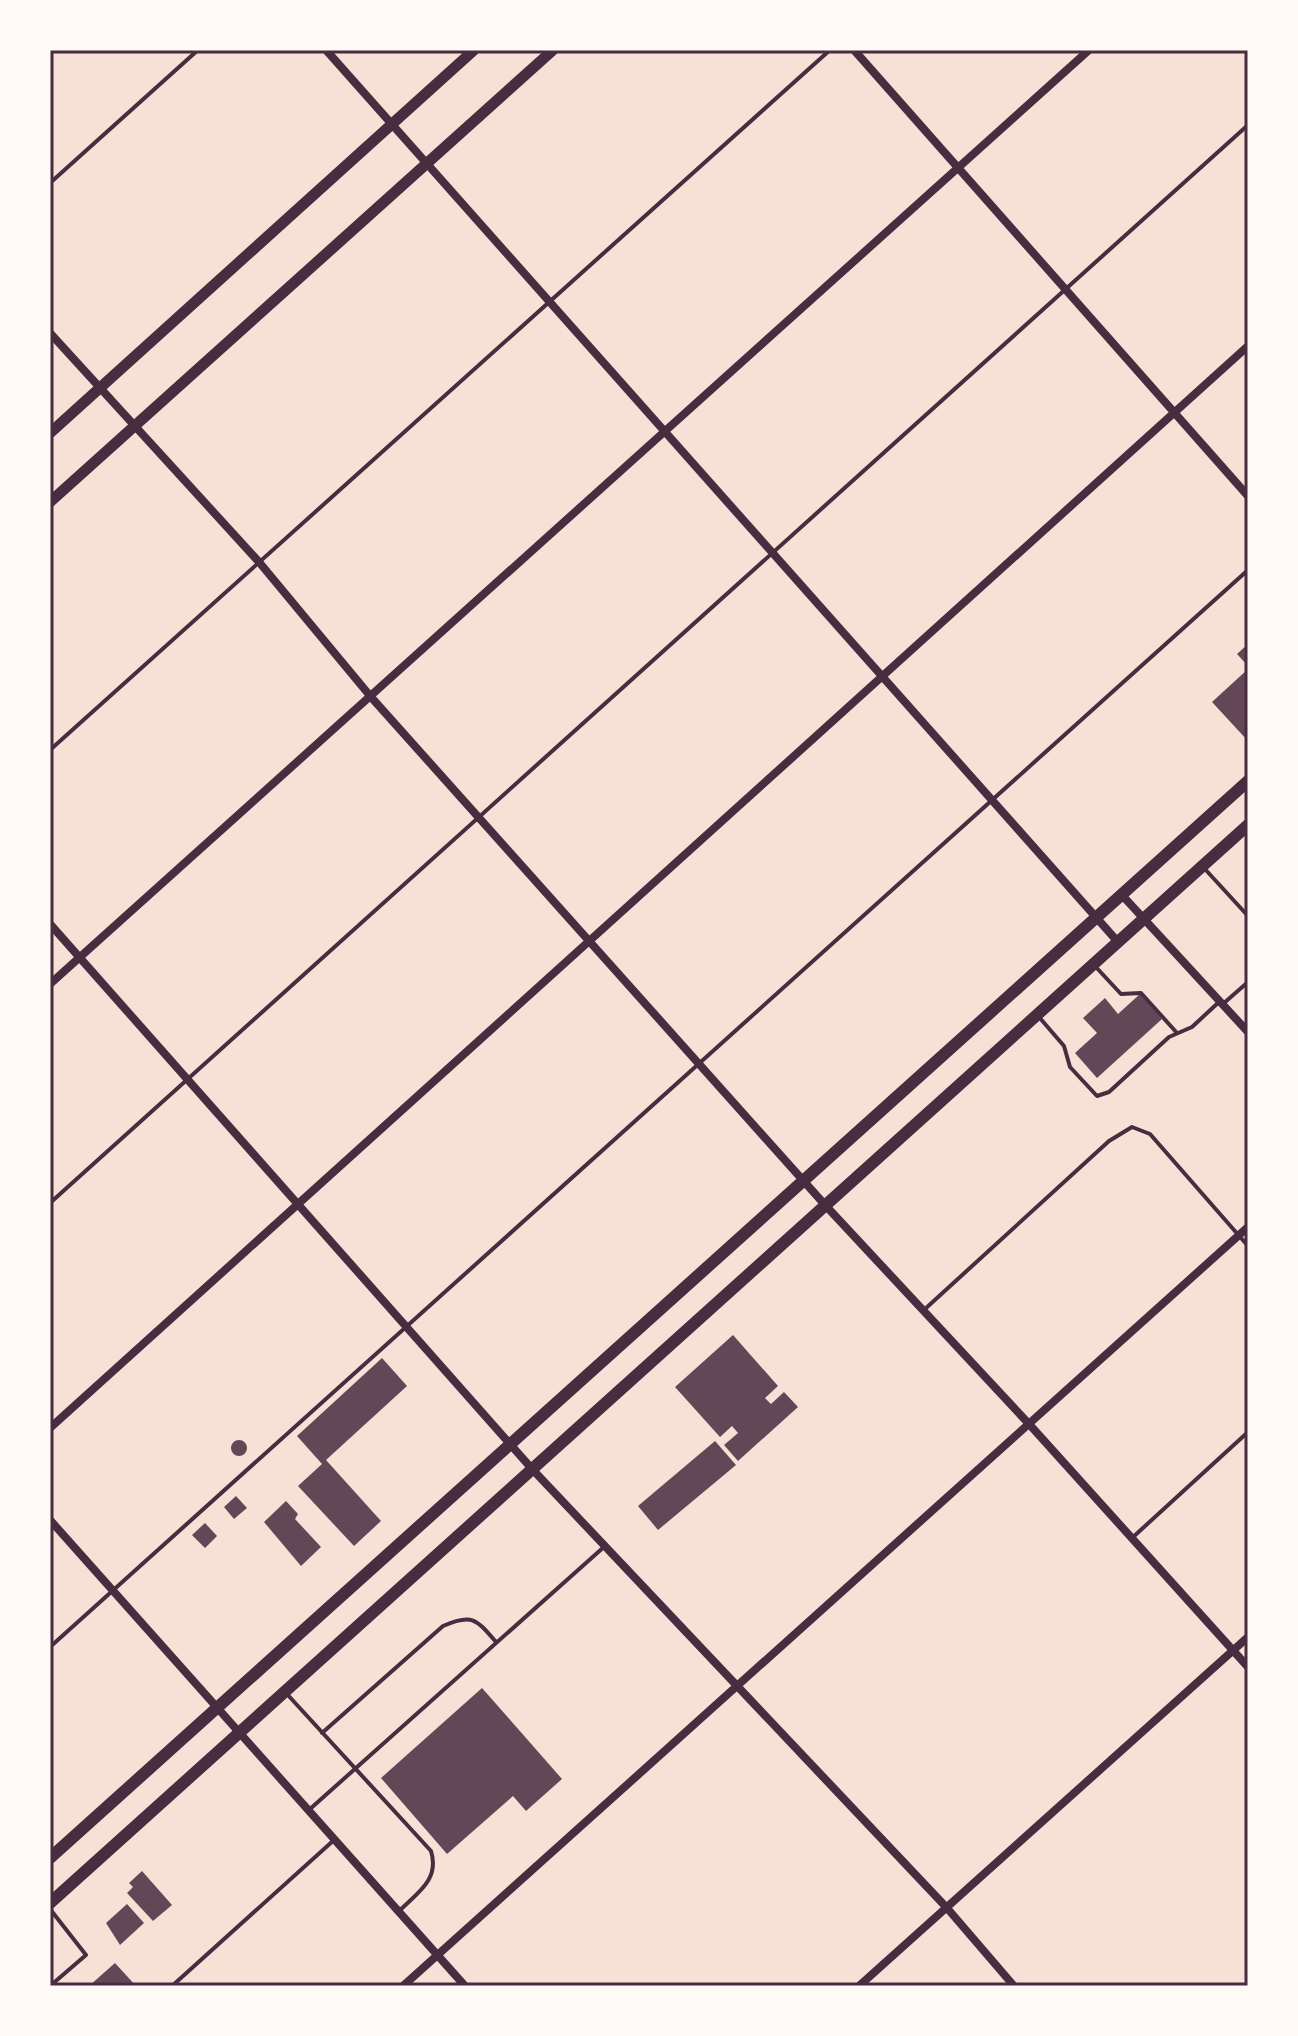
<svg xmlns="http://www.w3.org/2000/svg" width="1298" height="2036" font-family="Manrope,sans-serif">
<rect width="100%" height="100%" fill="#f7e1d7"/>
<path fill="#644757" d="M1248,644V666L1237,654Z
M1248,669V741L1212,702Z
M1140,994L1162,1019L1097,1078L1075,1053L1097,1033L1083,1018L1105,998L1118,1014Z
M733,1335L778,1386L765,1398L771,1404L784,1392L798,1407L738,1461L724,1445L738,1433L732,1426L720,1437L675,1387Z
M382,1358L407,1386L326,1460L381,1521L354,1546L298,1486L322,1464L297,1436Z
M231 1448a8 8 0 1 1 16 0a8 8 0 1 1-16 0Z
M715,1441L736,1465L658,1530L638,1506Z
M236,1496L247,1508L234,1519L224,1507Z
M286,1501L298,1514L295,1519L321,1547L301,1566L264,1522Z
M205,1523L217,1536L205,1548L192,1535Z
M482,1688L562,1779L526,1811L513,1796L447,1854L381,1778Z
M142,1871L172,1905L153,1921L127,1893L133,1887L129,1883Z
M127,1904L144,1923L120,1945L106,1923Z
M115,1963L136,1986H89Z"/>
<g fill="none" stroke-linecap="round" stroke-linejoin="round">
<path stroke="#4a2c40" stroke-width="4" d="M50,183L198,50
M50,750L830,50
M1204,868L1248,916
M1094,965L1121,994L1141,993L1177,1033
M1224,1003L1248,982
M1039,1017L1064,1046L1070,1067L1097,1096L1109,1092L1169,1037L1192,1027L1219,1002
M50,1203L1248,125
M925,1309L1109,1141L1132,1127L1150,1134L1248,1246
M1132,1538L1248,1432
M50,1647L1248,570
M286,1693L431,1851C440,1880 417,1893 398,1912
M322,1733L443,1626C472,1613 476,1619 496,1642
M310,1809L605,1546
M50,1909L86,1955L50,1986
M172,1986L334,1840"/>
<path stroke="#4a2c40" stroke-width="8" d="M326,50L1118,942
M854,50L1248,496
M50,333L259,562L371,697L826,1206L1029,1424L1248,1667
M1121,894L1248,1032
M50,924L533,1470L947,1908L1014,1986
M50,984L1089,50
M50,1428L1248,346
M50,1520L465,1986
M403,1986L1248,1227
M859,1986L1248,1637"/>
<path stroke="#4a2c40" stroke-width="11" d="M50,433L474,50
M50,502L553,50"/>
<path stroke="#4a2c40" stroke-width="12" d="M50,1858L1248,781
M50,1903L1248,825"/>
</g>
<rect width="1298" height="2036" fill="none" stroke="#fffaf5" stroke-width="104"/>
<rect x="52" y="52" width="1194" height="1932" fill="none" stroke="#4a2c40" stroke-width="3"/>
</svg>
